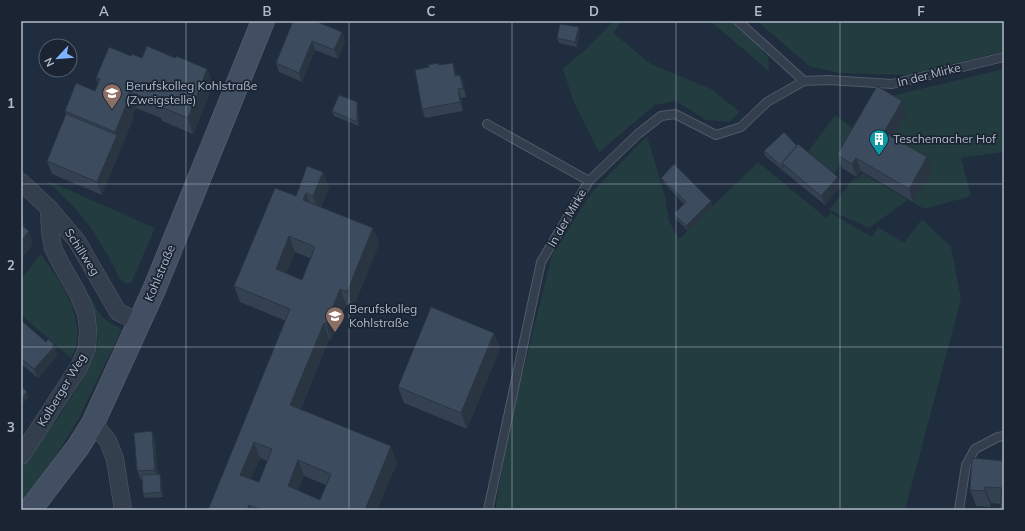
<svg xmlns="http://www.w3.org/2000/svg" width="1025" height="531" font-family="Mulish,sans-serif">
<rect width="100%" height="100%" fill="#202d3e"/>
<path fill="#223c3f" d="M614,21H622L613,33L651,64L711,89L740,112L729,122L706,120L676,101L655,105L599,152L573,100L563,69L587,48Z
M710,21H731L752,40L768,57L769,71Z
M757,21H1004V51L909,75L839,73L809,66Z
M1004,69V152L961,158L971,196L924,209L913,202L932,170L889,144L887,97Z
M835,115L859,133L834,174L808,152Z
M647,136L665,196L669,221L679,239L758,162L826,218L831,213L872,237L878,227L904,243L922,219L951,247L961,299L905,510H495L510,424L552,255L592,192Z
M862,173L908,200L869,228L829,210L854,178L858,179Z
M46,180L155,228L131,283L126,284L120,279L107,254L91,228L73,206Z
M41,254C58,279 81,309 77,341C77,347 73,353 71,358L21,315V279Z
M84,294L90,295C100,316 101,319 122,329L78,420L54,459L28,495L21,504V469L60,415L80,383L96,351L98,337L92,315Z"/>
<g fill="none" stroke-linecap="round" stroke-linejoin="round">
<defs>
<path id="lane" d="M738,21L804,81
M487,124L589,181
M488,510L541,262L589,181L638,134L661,116L675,114L716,135L741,127L767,102L804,81L828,80L892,84L1004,57
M959,510L966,465L975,449L998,437L1004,436"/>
<path id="street" d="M21,182L49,208L77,241L118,312L139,322
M93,423L108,441L115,459L123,510
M21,456L79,367L87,348L88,330L86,313L77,292L61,264L53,248L50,230L49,208"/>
<path id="secondary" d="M30,510L78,447L93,423L154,290L263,21"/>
</defs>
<use href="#lane" stroke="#505a69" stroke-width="10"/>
<use href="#street" stroke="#505a69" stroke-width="18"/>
<use href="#secondary" stroke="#505a69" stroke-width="24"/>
<use href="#lane" stroke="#343f4e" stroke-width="8"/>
<use href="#street" stroke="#343f4e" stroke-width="17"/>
<use href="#secondary" stroke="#424e61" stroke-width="22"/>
</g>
<path fill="#344151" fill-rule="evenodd" d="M293,21L342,32L345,41L338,59L315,50L302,82L279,72L276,63Z
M579,27L580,32L577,47L559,43L557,38Z
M131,56L207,69L213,85L193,134L162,121L161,118L136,108L132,117L133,119L102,195L52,174L47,161L66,114L65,111L95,91L98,83L96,78Z
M439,65L456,72L457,75H460L464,84L466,97L461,98L463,111L425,118L422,109Z
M902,101L907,114L893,137L932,170L913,202L861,171L857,177L842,168L837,155Z
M357,102L358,107L359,126L334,116L332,111Z
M797,146L841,186L825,205L765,156L764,151Z
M323,172L329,188L321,207L373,228L379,244L353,308L346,305L331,340L329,339L301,409L397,463L377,510H208L286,321L240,302L234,286L296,196ZM295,252L310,258L302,280L286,273ZM260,458L267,461L259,482L251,479ZM304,476L326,485L320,500L298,490Z
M661,178L711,201L713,206L688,231L676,219L674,214L684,204L663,182Z
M21,322L46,342L54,344L57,354L56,356V357L38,378L21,364Z
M494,333L500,349L467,429L404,403L398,387Z
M152,431L155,440L158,474L161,478L163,497L145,498L143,494L142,480H141L137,471Z
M1004,461L1001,504L991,503V507L976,506L970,490Z"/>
<path fill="#2a3542" d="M579,27L580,32L577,47L575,42Z
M342,32L345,41L338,59L334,50Z
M312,41L315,50L302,82L299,73Z
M453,63L456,72L459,85L455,76Z
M207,69L213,85L193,134L188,118Z
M460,75L464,84L466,97L463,88Z
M458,89L461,98L463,111L460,102Z
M130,92L136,108L132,117L133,119L102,195L97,182L117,135L115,132Z
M902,101L907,114L889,144L884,132Z
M357,102L358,107L359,126L357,122Z
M927,157L932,170L913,202L909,189Z
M856,158L861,171L857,177L852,164Z
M323,172L329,188L319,212L313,196Z
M838,177L841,186L825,205L821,196Z
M306,193L312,209L303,200Z
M711,201L713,206L688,231L686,226Z
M22,218L26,231L21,230V219Z
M373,228L379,244L353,308L347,292Z
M29,231L33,244L21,260V241Z
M289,236L295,252L282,285L276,269Z
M340,289L346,305L331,340L326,324Z
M324,323L329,339L296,421L290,405Z
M494,333L500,349L467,429L461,413Z
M54,344L57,354L56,356V357L38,378L34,369Z
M27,392L29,397L21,406V399Z
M152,431L155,440L158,479L155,470Z
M254,442L260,458L246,491L240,475Z
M391,446L397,463L377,510H365Z
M298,460L304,476L294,502L288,486Z
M160,474L161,478L163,497L161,492Z
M985,487L991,503V507L985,491Z
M249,505L251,510H247Z"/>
<path fill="#3c4c5e" stroke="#2a3542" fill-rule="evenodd" d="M293,21H315L342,32L334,50L312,41L299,73L276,63Z
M560,24L579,27L575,42L557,38Z
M147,46L175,58L176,56L207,69L188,118L156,105L157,103L130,92L125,103H127L115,132L65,111L76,83L95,91L100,79L96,78L109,47L131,56L132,54L142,58Z
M438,63L439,65L453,63L455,76L460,75L463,88L458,89L460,102L422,109L415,70L429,67L428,65Z
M877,86L902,101L884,132L927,157L909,189L856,158L852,164L837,155Z
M339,95L357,102V122L332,111Z
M66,114L117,135L97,182L47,161Z
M784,132L797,146L782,163L784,168L764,151Z
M798,144L838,177L821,196L782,163Z
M674,164L711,201L686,226L674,214L686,202L661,178Z
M307,166L323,172L313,196L306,193L303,200L373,228L347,292L340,289L326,324L324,323L290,405L391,446L365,510H262L249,505L247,510H208L290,309L234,286L275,188L296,196ZM289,236L315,247L302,280L276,269ZM254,442L272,449L259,482L240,475ZM298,460L331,474L320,500L288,486Z
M21,225L29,231L21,241Z
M431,307L494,333L461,413L398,387Z
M22,321L46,342L48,339L54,344L52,347L53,348L34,369L21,358Z
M21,386L27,392L21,399Z
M152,431L155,470L137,471L134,433Z
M972,458L1004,461V510H1000L1002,488L985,487V491L970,490Z
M160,474L161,492L143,494L142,475Z"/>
<path fill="none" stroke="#b0bac9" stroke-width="1" stroke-opacity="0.55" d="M186,21V510M349,21V510M512,21V510M676,21V510M840,21V510M21,184H1004M21,347H1004"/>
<defs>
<symbol id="school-pin" viewBox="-11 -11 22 30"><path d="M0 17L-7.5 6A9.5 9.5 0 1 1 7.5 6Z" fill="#8d6e63" stroke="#1a2433"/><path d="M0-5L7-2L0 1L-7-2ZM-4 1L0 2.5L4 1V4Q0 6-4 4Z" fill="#fff"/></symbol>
<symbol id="building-pin" viewBox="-11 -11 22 30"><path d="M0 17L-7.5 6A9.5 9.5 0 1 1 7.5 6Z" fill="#0f9aa8" stroke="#1a2433"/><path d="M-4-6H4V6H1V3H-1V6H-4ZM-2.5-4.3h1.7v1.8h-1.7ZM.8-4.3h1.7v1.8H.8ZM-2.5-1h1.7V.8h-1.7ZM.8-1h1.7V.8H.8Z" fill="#fff"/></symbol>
</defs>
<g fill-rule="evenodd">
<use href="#school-pin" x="101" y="82" width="22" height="30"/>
<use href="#building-pin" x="868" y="128" width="22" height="30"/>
<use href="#school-pin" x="324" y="305" width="22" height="30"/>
</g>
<g text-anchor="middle" stroke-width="3.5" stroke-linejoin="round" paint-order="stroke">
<g font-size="12" fill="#b0bac9" stroke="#1a2433">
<text transform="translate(929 75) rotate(-14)" y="4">In der Mirke</text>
<text transform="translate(567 218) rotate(-60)" y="4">In der Mirke</text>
<text transform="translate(82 252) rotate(57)" y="4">Schillweg</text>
<text transform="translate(160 273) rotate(-67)" y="4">Kohlstraße</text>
<text transform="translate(62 390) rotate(-59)" y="4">Kolberger Weg</text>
</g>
<g font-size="12" fill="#b0bac9" stroke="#1a2433" text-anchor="start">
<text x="126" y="90">Berufskolleg Kohlstraße<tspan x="126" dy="14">(Zweigstelle)</tspan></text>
<text x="893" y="143">Teschemacher Hof</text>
<text x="349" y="313">Berufskolleg<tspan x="349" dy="14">Kohlstraße</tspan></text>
</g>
</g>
<rect width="1025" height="531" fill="none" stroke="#1a2433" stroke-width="44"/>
<g transform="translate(58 58) rotate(244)"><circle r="19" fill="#1a2433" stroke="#56606f"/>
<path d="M0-3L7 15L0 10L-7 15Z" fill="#7fb3ff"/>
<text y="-6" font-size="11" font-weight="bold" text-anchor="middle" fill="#b0bac9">N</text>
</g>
<rect x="22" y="22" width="981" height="487" fill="none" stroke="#b0bac9" stroke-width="1.5"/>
<g font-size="13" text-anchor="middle" font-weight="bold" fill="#b0bac9">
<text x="104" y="16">A</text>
<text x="267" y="16">B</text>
<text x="431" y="16">C</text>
<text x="594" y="16">D</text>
<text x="758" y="16">E</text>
<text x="921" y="16">F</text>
<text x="11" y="108">1</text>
<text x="11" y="270">2</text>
<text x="11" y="432">3</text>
</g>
</svg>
